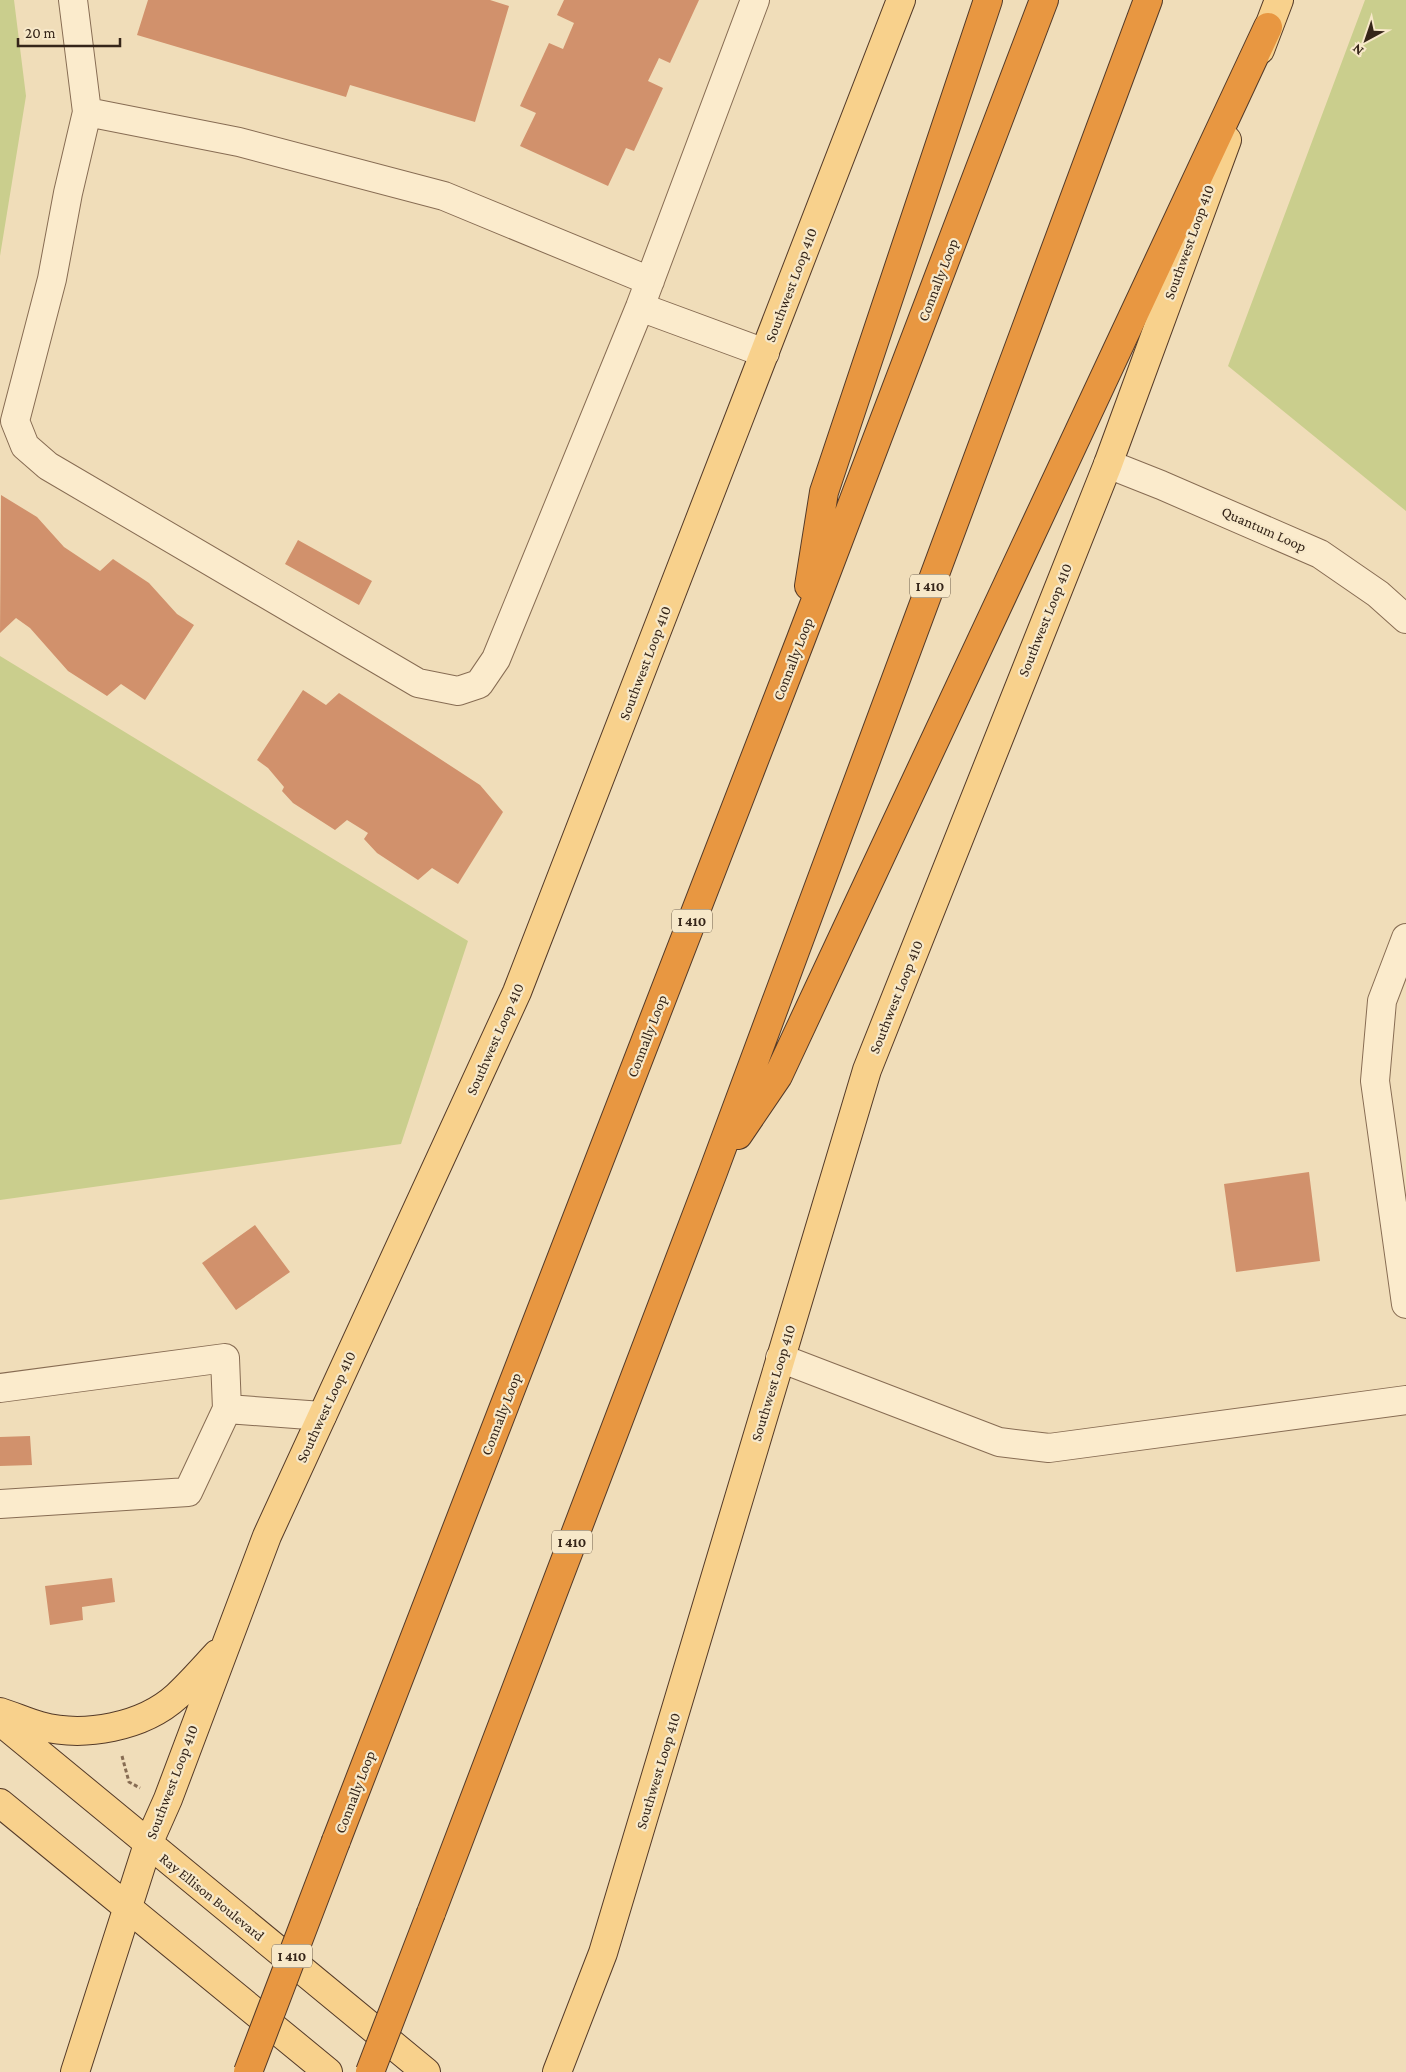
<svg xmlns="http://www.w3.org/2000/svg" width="1406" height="2072" font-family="'Crimson Pro',serif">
<rect width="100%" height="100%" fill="#f0ddb9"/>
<path fill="#cace8d" d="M0,0H14L26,96L0,256Z
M1365,0H1406V511L1228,366Z
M0,656L468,941L401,1144L0,1200Z"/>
<path fill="#d1916c" d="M148,0H490L509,6L475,122L350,85L346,97L137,35Z
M564,0H699L670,63L659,58L648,81L663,88L634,151L626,148L608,186L520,146L536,113L520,106L549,43L563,49L574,23L557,15Z
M1,495L37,517L64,547L100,571L113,559L149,583L177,614L194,625L145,700L121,684L107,696L68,671L30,628L16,618L0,633Z
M298,540L372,581L359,605L285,564Z
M303,690L326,705L339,693L480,785L503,812L458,884L432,868L418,880L377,853L364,839L368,833L347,820L335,830L293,803L282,791L284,787L268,768L257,760Z
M1309,1172L1320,1261L1236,1272L1224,1184Z
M255,1225L290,1272L236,1310L202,1263Z
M30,1436L32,1465L0,1466V1437Z
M112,1578L115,1602L82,1607L83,1620L50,1625L45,1586Z"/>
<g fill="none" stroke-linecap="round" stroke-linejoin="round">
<defs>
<path id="minor" d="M73,0L87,112L68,193L52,279L15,421L25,446L48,466L418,683L458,691L479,684L496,659L640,307L755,0
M87,112L239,142L444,196L650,281
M640,307L765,353
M1108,464L1161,485L1320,554L1378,594L1406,619
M1406,938L1382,1001L1375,1081L1406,1304
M780,1358L999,1442L1049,1448L1406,1400
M0,1388L225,1358L227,1409
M0,1504L188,1492L227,1409L322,1416"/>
<path id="major" d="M1260,50L1279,0
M0,1712C13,1716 26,1722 40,1726C84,1738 143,1727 177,1696C191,1683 204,1668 217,1654
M0,1721L426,2072
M0,1803L328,2072
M75,2072L148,1844L168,1799L267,1536L517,992L901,0
M557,2072L603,1953L867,1070L1108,464L1227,140"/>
<path id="highway" d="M809,586L824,492L988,0
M738,1135L778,1076L1268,27
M336,1841L801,639L1044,0
M431,1913L713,1172L1148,0"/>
</defs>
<use href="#minor" stroke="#876c53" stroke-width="30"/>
<use href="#major" stroke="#543a28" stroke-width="30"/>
<use href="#highway" stroke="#543a28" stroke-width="30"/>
<path stroke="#876c53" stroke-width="3" stroke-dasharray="4 2.5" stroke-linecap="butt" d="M122,1756L129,1782L140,1788"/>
<use href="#minor" stroke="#fbebcc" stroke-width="28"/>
<use href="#major" stroke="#f8d18c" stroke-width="28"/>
<use href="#highway" stroke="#e89741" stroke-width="28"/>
<defs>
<path id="highway-bridge" d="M248,2072L336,1841
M370,2072L431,1913"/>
</defs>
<use href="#highway-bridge" stroke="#543a28" stroke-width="30" stroke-linecap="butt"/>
<use href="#highway-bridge" stroke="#e89741" stroke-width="28"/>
</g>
<g text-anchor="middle" stroke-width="4.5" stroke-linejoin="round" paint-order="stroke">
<g fill="#f7e8c9" stroke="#6f604e" stroke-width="1">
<rect x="910" y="574.5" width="40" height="23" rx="4"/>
<rect x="672" y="909.5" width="40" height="23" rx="4"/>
<rect x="552" y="1530.5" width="40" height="23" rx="4"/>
<rect x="272" y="1944.5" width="40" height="23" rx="4"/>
</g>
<g font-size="14" font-weight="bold" fill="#352519">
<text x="930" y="591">I 410</text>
<text x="692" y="926">I 410</text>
<text x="572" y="1547">I 410</text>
<text x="292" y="1961">I 410</text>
</g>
<g font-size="15" fill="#352519" stroke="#f7e8c9">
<text transform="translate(1189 242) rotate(-70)" y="5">Southwest Loop 410</text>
<text transform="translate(938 280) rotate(-69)" y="5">Connally Loop</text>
<text transform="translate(791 285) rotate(-69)" y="5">Southwest Loop 410</text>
<text transform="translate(1264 529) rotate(24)" y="5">Quantum Loop</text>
<text transform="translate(1045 620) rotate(-68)" y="5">Southwest Loop 410</text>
<text transform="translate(793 659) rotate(-69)" y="5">Connally Loop</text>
<text transform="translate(645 663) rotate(-69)" y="5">Southwest Loop 410</text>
<text transform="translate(896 997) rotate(-68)" y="5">Southwest Loop 410</text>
<text transform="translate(647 1036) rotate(-69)" y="5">Connally Loop</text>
<text transform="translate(495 1039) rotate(-66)" y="5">Southwest Loop 410</text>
<text transform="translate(773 1383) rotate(-73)" y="5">Southwest Loop 410</text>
<text transform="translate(326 1407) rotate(-65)" y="5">Southwest Loop 410</text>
<text transform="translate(501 1414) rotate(-69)" y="5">Connally Loop</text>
<text transform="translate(658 1771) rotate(-73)" y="5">Southwest Loop 410</text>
<text transform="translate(172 1782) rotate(-69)" y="5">Southwest Loop 410</text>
<text transform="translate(355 1792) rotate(-69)" y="5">Connally Loop</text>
<text transform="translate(212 1897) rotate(39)" y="5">Ray Ellison Boulevard</text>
</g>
</g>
<g transform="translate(1366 40) rotate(220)" stroke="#f7e8c9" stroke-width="4" paint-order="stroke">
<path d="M0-4L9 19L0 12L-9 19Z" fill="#352519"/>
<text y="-8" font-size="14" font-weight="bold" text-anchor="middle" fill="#352519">N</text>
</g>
<path d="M18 38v8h102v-8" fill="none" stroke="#352519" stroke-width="2.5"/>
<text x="25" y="38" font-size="15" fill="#352519" stroke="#f7e8c9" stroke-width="4" paint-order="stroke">20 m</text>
</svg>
